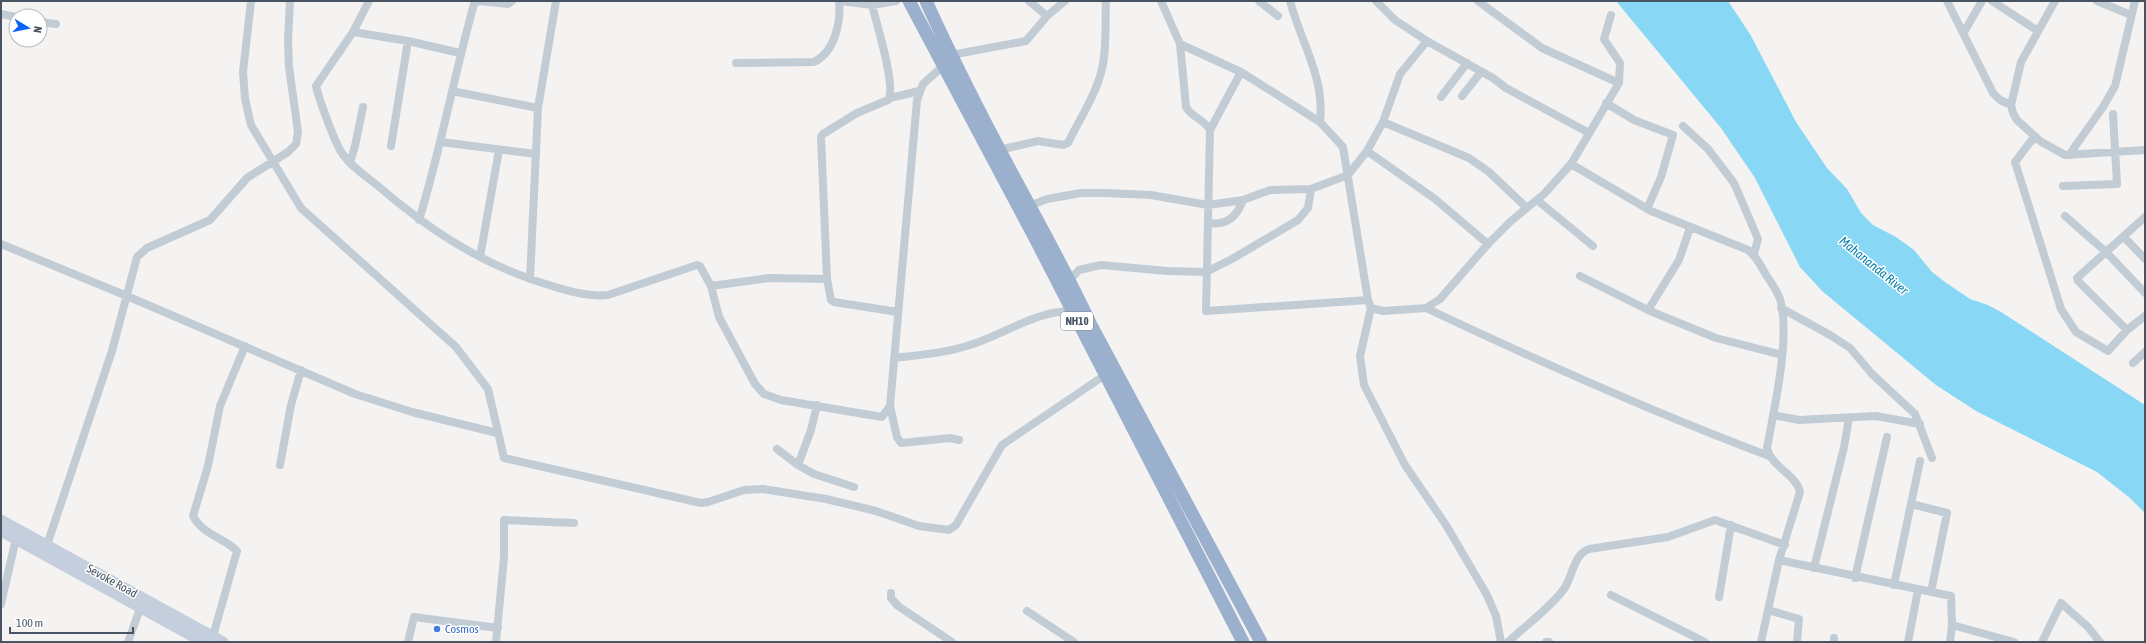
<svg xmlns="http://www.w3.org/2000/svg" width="2146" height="643" font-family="'Asap Condensed',sans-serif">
<rect width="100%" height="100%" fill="#f5f2f2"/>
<path fill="#88d8f5" d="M1616,1H1728L1750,34L1796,122L1827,168L1847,189L1861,213L1873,225L1896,237L1914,250L1932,272L1945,282L1970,299L1988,305L2001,312L2145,405V513L2130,498L2097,472L1976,411L1936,385L1822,291L1800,267L1755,178L1721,128Z"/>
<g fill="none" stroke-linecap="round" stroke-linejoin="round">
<path stroke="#c2ccd5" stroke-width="8" d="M251,1L243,72L245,99L251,125L301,208L456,347L488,389L504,458L701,503L708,502L744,490L763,489L826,499L876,511L919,526L949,530L956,525L1002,445L1105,375
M369,1L353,32L316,86C319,99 336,147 344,156C353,168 367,177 378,186C433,233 486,267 555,287C573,292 590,297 608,295L697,265L700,266L711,286L719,317L755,384L764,394L781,400L882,417L890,406L917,100L923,84L942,67
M479,1L508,4L512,1
M841,1L872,5L896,1
M1029,1L1047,16
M1161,1L1180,44L1241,72L1320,122L1343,147L1368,300L1371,308L1383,311L1426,308L1440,299L1488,244L1511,221L1544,194L1571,164L1619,83L1620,63L1604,39L1611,15
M1259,1L1278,16
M1290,1C1301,43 1325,77 1320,122
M1376,1L1395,20L1427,41L1493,78L1506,88L1589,133
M1478,1L1542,48L1619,83
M1947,1L1993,93L2000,100L2011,105
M1992,1L2038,31
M2055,1L2021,62L2011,105L2013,113L2017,120L2040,141L2065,155L2145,150
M2097,1L2131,15
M872,5C876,22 897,88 888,100L857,113L823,134L821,137L827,279L831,300L834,302L898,312
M1,14L16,17
M40,22L56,24
M353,32L408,41L460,53
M1964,32L1982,1
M1180,44L1186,107C1191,117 1204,119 1210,130L1206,311L1368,300
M951,55L1026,41L1047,16L1065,1
M736,63L814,62C835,52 841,22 839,1
M452,91L538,108
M1462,96L1481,72
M1441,97L1467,63
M890,98L919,91
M1606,103L1634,120L1673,135L1661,177L1647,209
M1383,122L1469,158L1489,172L1527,208
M1683,126L1708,149L1734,183L1758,239L1754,254
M1210,130L1241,72
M2035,136L2015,162L2061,309L2076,332L2108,351L2127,330L2145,316
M441,142L536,154
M391,146L408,41
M999,150L1038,141L1063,145L1068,143C1079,120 1096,95 1102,69C1107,48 1105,23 1106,1
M1367,151L1435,199L1488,244
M2069,155L2103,107L2115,86L2135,1
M350,163L355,146L363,107
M1571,164L1651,211L1748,250C1757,257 1761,266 1766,275C1771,282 1777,291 1780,299C1791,337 1774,409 1767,448C1771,467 1796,474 1800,492L1779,560L1761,642
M2063,186L2117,184L2113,114
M1537,200L1593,246
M1029,206L1047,199L1081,193H1105L1151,195L1208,205L1243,200L1270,190L1311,189L1348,175L1367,151L1383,122L1400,74L1427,41
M2065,216L2106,252L2145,293
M419,220C441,149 454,75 474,4L478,1
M1208,223C1226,226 1237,217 1243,200
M1690,228L1679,260L1650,307V311L1716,338L1782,355
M2124,237L2145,259
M1,244L127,296L355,394L412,412L497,433
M480,257L499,150
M1580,276L1650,311
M530,279L538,108L556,1
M1067,283L1079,270L1101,265L1167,271L1206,272L1232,259L1298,220L1308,208L1311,189
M711,286L769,278L827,279
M1371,308L1360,356L1364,385L1405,465L1446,525L1487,595L1496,616L1501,642
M1426,308C1538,361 1652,412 1769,456
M1781,308L1830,335L1850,348L1872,374L1915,414L1932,458
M2127,330L2078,281L2077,278L2145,217
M894,358C920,355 947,353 973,344C1006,333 1037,311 1071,311
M2133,363L2145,352
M890,406L897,437L901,443L950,438L959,440
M1773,415L1799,420L1876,416L1920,424
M777,449L798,465L811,430L817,405
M280,465L291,405L301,370
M798,465L814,474L854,487
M1911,504L1947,513L1931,592
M47,545L112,351L137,257L147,248L210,220L247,178L288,152L296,144L298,132L289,67L288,41L290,1
M1779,560L1951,596L1952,625L1950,642
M1814,568L1844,447L1849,418
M1855,578L1887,437
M1894,585L1920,461
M891,593V598L898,606L952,642
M1611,595L1705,642
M1719,597L1731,525
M1,604L17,534
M1768,610L1799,619L1797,642
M1027,611L1074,642
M1952,625L2014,642
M213,636L237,551C224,538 202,534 193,516L208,466L220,406L245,346
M128,642L142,603
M408,642L414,617L498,628
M496,642L504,557V520L574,523
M1508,642C1526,625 1549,609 1564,589C1573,576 1573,555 1589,549L1668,537L1715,520L1785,545
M1546,642H1549
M1834,642V638
M1908,642L1918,590
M2042,642L2061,603L2088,627L2100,642"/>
<path stroke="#c4cedc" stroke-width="11" d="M1,520L223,642
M1,531L203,642"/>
<path stroke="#9bb0cc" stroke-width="13" d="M909,1L1037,242L1243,642
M926,1C957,69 991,135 1027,201C1049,242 1071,282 1091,325L1261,642"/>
</g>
<circle fill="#3f7fe0" stroke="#fff" stroke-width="1.5" cx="437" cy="629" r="4"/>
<g text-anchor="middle" stroke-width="3" stroke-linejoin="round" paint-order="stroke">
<rect fill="#fff" stroke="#7f8791" stroke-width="1" x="1061" y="312" width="32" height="18" rx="3"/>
<g font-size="11" font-weight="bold" fill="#485462">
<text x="1077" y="325">NH10</text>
</g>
<g font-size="12" fill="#485462" stroke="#fff">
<text transform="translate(112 581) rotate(29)" y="4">Sevoke Road</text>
</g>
<g font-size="12" fill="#366cbe" stroke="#fff" text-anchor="start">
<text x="445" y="633">Cosmos</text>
</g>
<g font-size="13" font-style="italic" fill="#027eac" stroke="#fff">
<text transform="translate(1874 265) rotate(39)" y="5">Mahananda River</text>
</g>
</g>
<rect width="2146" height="643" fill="none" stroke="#485462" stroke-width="4"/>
<g transform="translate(28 28) rotate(100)"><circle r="19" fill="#ffffff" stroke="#b6bbc0"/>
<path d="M0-3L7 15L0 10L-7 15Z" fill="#0962f9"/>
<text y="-6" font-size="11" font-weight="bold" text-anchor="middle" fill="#485462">N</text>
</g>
<path d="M10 627v6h123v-6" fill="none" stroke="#485462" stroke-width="2"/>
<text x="16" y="627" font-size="12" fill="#485462" stroke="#ffffff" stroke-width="3" paint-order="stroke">100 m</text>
</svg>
